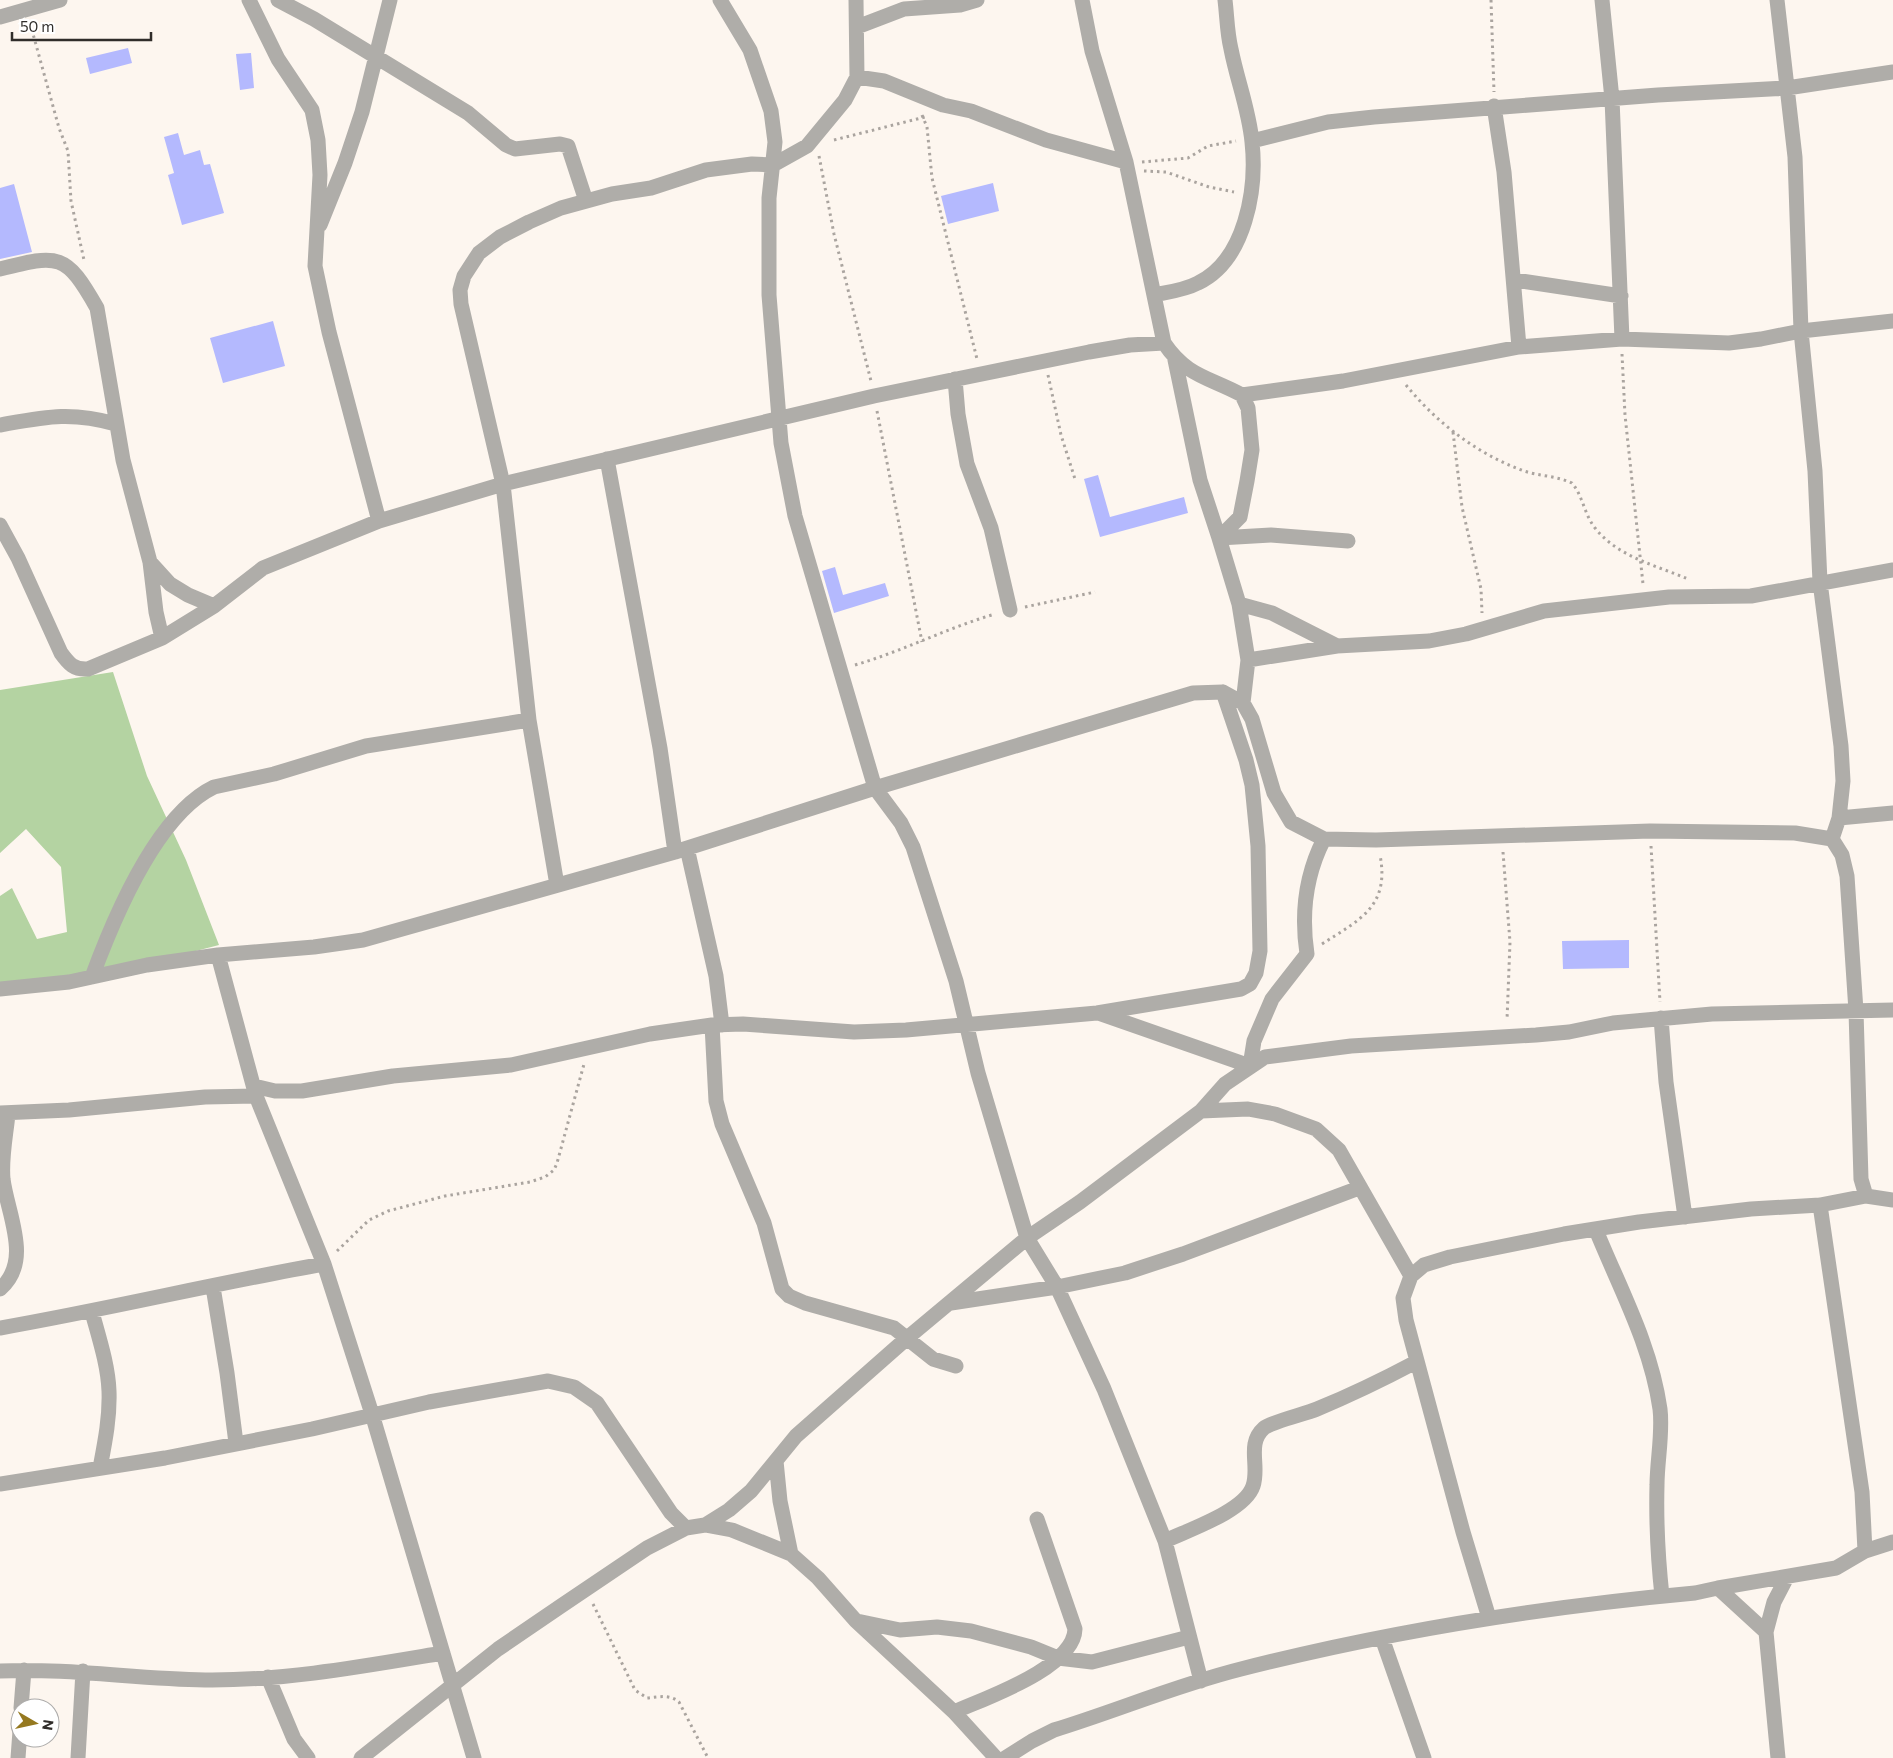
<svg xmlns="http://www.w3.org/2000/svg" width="1893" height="1758" font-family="Commissioner,sans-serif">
<rect width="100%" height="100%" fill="#fdf6ef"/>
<path fill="#b4d3a2" d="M113,672L147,776L186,860L219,945L157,961L0,990V896L12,888L37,939L67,932L61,867L26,829L0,853V690Z"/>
<path fill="#b4b9fe" d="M128,48L132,63L90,74L86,58Z
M251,53L254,88L240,90L236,54Z
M178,133L184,155L200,150L204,165L210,164L224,213L182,225L168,175L174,173L164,137Z
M993,183L999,211L948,224L941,196Z
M14,184L32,252L0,259V188Z
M273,321L285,366L223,383L210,338Z
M1098,475L1110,517L1184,497L1188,513L1100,537L1084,479Z
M835,567L843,595L885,583L889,596L834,613L822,571Z
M1629,940V968L1563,969L1562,941Z"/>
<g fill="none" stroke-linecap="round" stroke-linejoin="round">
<path stroke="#aaa49f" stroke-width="3" stroke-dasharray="2.5 4" stroke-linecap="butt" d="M1491,0L1494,92
M30,23L59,128L68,151L71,201L84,260
M922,115L927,127L932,178L977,359
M834,140L925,117
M819,156L834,234L871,381
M1142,162L1188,158L1208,146L1236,141
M1144,171L1166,172L1209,187L1234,192
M1622,354L1625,415L1643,584
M1048,375L1061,435L1075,479
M1406,385C1437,423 1477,454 1524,471C1539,476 1557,476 1572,483C1583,496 1584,514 1595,528C1618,557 1655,565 1688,579
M877,411L922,642
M1453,432L1462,507L1481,589L1482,613
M1025,607L1095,592
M855,665C903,651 947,628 995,614
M1651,846L1660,1002
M1503,852L1510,942L1507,1020
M1322,944C1359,920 1390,907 1380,855
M337,1251L369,1220L388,1211L445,1196L530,1182L545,1177L554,1170L557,1163L584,1064
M593,1604L635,1690L647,1698C659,1697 670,1694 679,1702L708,1758"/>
<path stroke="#afada9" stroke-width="15" d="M249,0L278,59L312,110L318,140L320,175L315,266L329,332L379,521L503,484L874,396L1089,352L1130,345L1164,343
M278,0L314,19L468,113L506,145L515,149L560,144L568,146L586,201
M720,0L750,50L771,111L775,142L769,198V295L781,443L795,516L875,788L901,823L913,847L956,981L978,1073L1027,1238L1057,1287L1104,1389L1165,1541L1201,1681
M1082,0L1092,51L1126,162L1164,343C1187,377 1209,377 1242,395L1248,408L1252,450L1247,481L1240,517L1219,538L1239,604L1248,660
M1602,0L1612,99L1622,339
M1777,0L1795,157L1801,331L1815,471L1820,582L1841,746L1843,781L1839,818L1832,839
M0,17L60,0
M857,27L904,9L960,5L977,0
M857,77L884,81L943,105L971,111L1046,140L1126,162
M1494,106L1504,172L1519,347
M1252,141L1328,122L1374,117L1658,95L1787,88L1893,72
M320,225L345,163L362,112L390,0
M0,269C59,254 66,253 97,308L123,460L150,562L170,584L188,595L214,606
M1515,280L1621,296
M1154,295C1169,292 1185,290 1198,283C1246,260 1257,188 1252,142C1249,110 1237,80 1231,49C1227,33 1227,16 1225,0
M1175,360L1200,480L1219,538L1271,535L1348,541
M955,379L958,414L967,464L991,528L1010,610
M1242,395L1343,381L1519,347L1622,339L1729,343L1761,339L1801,331L1893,321
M0,425C45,417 70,411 116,424
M607,459L660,748L675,852
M0,525L18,558L61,653C69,664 74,670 88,669L162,638L214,606L263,568L379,521
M150,562L156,612L162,638
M1239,604L1272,613L1337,646
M1243,703L1248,660L1337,646L1429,641L1466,634L1544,611L1669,597L1751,596L1893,570
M1839,818L1893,813
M687,848L716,976L722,1025
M557,885L529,720L503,484L461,304L460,290L464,276L479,253L500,237L529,222L561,208L612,194L651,188L706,170L752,164L773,165L807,146L845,100L857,77L856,0
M218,955L256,1096
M92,977C113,920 156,815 214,787L274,774L366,746L529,720
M0,989L69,982L147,965L218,955L314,947L363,940L675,852L875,788L1193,693L1223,692L1243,703L1252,719L1274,793L1291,822L1324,839L1376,840L1650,831L1795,833L1832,839L1842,855L1847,876L1856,1011L1861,1179L1866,1196L1893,1200
M1101,1014L1250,1066L1254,1041L1272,999L1307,954C1301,914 1305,876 1324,839
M1661,1018L1666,1082L1685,1217
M712,1025L716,1101L722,1124L764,1223L782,1289L789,1296L805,1303L894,1328L933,1359L956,1366
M254,1086L275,1091H302L393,1076L511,1065L650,1034L712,1025L743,1024L854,1032L906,1030L1097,1013L1241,989L1250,984L1256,973L1260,951L1258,846L1252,785L1246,760L1223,692
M1201,1111L1248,1109L1275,1114L1316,1129L1339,1150L1411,1276
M0,1113L69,1110L205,1097L256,1096L324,1264L372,1414L474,1758
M1596,1230C1620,1289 1651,1345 1660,1409C1663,1433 1657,1461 1657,1485C1656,1523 1658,1559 1662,1596
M213,1287L227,1373L236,1443
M0,1289C33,1261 7,1213 3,1179C1,1158 6,1135 8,1114
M951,1303L1057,1287L1125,1273L1183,1254L1359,1188
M92,1312C99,1338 108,1365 109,1391C110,1417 105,1442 100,1468
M0,1328C109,1309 216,1283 324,1264
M776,1461L780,1501L791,1554
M0,1484L165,1458L312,1429L429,1402L548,1381L574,1387L597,1403L671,1513L686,1528
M705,1525L732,1530L791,1554L818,1578L856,1621L954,1712L996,1758
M1165,1541C1188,1530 1245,1511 1253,1486C1260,1466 1246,1444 1264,1428C1271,1422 1305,1414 1317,1409C1351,1395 1384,1379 1416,1362
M1865,1551L1893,1542
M1718,1588L1836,1568L1865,1551L1862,1492L1820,1205
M1489,1618L1463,1532L1406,1320L1403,1298L1411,1276L1424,1265L1450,1257L1564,1234L1639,1222L1751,1209L1820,1205L1866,1196
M857,1621L900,1630L937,1627L971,1631L1031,1647L1058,1658L1092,1662L1189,1637
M1766,1632L1774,1602L1787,1577
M1382,1638L1424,1758
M0,1671C69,1668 136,1679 205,1680C284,1681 365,1666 443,1653
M268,1677L294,1739L308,1758
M21,1708L24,1670
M954,1712C985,1698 1074,1668 1075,1629L1037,1519
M18,1758L20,1731
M78,1758L83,1671
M361,1758L498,1649L561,1606L647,1548L686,1528L705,1525L729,1510L751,1491L796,1436L906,1339L1027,1238L1080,1202L1201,1111L1225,1084L1265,1057L1351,1046L1536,1035L1569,1032L1613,1023L1712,1014L1893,1010
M1005,1758L1032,1741L1054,1730C1116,1711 1177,1685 1241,1669C1390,1631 1542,1607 1695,1593L1718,1588L1766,1632L1778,1758"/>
</g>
<g transform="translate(35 1723) rotate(99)"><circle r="24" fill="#ffffff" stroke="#acabaa"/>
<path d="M0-4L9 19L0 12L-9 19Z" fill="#957920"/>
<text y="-8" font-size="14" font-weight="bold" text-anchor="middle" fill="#302d2a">N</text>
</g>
<path d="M12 32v8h139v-8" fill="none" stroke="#302d2a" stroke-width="2.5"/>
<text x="20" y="32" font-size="15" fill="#302d2a" stroke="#ffffff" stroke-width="4" paint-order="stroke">50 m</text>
</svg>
